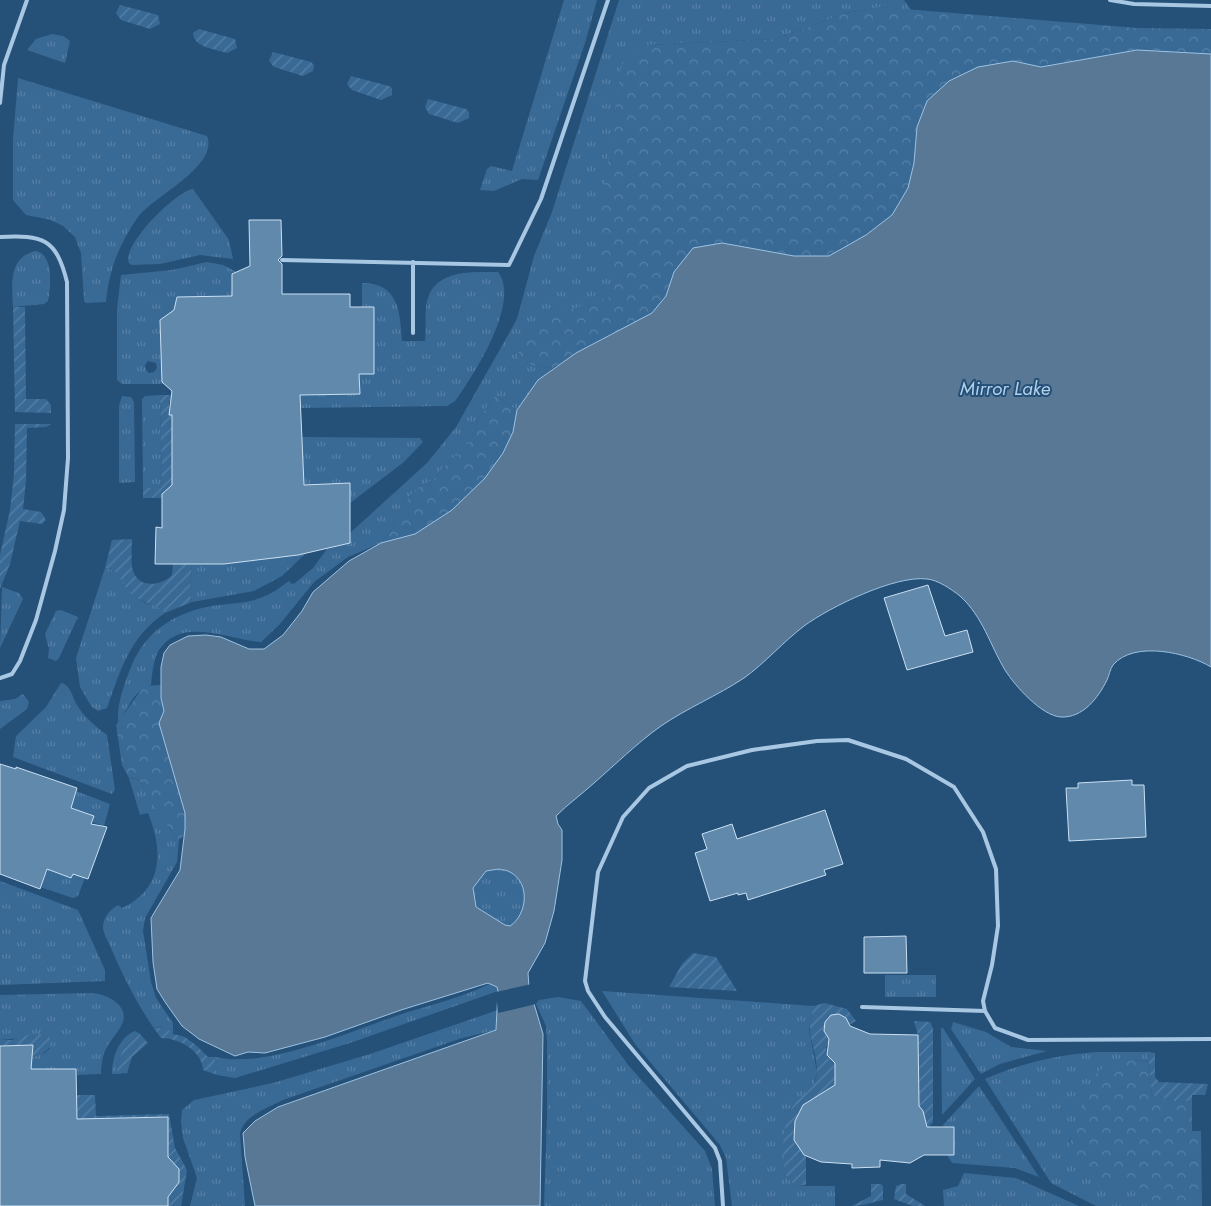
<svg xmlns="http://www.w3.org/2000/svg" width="1211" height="1206" font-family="Jost,sans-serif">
<defs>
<pattern id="grass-tufts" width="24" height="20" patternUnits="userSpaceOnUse" patternTransform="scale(1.25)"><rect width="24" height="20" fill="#396a96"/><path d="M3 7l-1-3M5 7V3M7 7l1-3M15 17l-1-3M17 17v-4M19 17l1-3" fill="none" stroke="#5780a6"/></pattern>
<pattern id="forest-crowns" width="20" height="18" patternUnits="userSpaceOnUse" patternTransform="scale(1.25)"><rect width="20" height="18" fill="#396a96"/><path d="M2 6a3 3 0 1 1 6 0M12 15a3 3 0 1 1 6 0" fill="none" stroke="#5780a6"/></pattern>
<pattern id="garden-furrows" width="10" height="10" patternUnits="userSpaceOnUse" patternTransform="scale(1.25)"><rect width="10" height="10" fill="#396a96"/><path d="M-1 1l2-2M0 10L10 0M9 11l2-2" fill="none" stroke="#5780a6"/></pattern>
</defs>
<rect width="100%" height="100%" fill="#255078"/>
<path fill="url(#grass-tufts)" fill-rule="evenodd" d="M564,0H597L585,43L538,180L522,179L494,191L480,190L487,169L491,166L512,171Z
M619,0H904L911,10L880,7L846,13L775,39L647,45L612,296L588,305L535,366L553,368L538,381L517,410L495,396L477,421L473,436L465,449L446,464L434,479L416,489L400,508L393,528L381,543L348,557L314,582L280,624L261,642C228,640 178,614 157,654C153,663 152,675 151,685C134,689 128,710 118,722C117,703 124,685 131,667C146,629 179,610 219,605C233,603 247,603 260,598C271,594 280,588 289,581L292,584L295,583L313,568L327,549L350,543V533L427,463L456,427L517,319L534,256L552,212Z
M52,34L63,36L70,41L65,63L27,50L36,39Z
M18,78L207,136C219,166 154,196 138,217C119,244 109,270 106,302L86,303L84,301L81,253L75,237L63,226L51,220L26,215L13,200V140Z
M193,189L229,240L233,259L200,255L160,264L132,265L129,263C121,246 176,191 193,189Z
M35,251C54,253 51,287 48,301L44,304L13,307C12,285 8,258 35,251Z
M207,262L223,265L237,272L232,275V296L176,300V317L160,322L163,384H122L117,380V309L121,275L172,270ZM148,361L156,363L157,368L154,372L149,373L146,370L145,365Z
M498,272C521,302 474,375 455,401L447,406L301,408L300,395L360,393L359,374L374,373V308L362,307V283C399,283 400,312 402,341H425C427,326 423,309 429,295C440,269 475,272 498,272Z
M160,395L162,481L159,488H143L142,399L145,396Z
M122,396L131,397L134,402L135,482L119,483V406Z
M302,437L420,438L423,442L404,462L350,503V483L303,485Z
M306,553L282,576L254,591L192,602L190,593L192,564H232L233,562Z
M105,568C124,571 126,592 141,601C151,606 156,604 165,613C130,636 120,671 107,708L98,711L91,706L80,687L76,658Z
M2,587L19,593L23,599L0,648Z
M61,610L78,617L59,658L56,661L48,658L49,649L45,634L56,611Z
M61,683C71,685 72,697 77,705C85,718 95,726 107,735L115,790L112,794L13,757L16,736L46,707Z
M23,694L29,702L27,709L0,729V701L15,699Z
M129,778L137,779L142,784L162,819L179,840L177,862L145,918L143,931L151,982L156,998L173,1023V1034L161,1027H153C136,1002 123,976 111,948C108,941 103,934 103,926C104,916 110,910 118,905L122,908C164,888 163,850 148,813L140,815Z
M76,791L110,804L104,826L92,822L94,816L70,808Z
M48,869L70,878L73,873L85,878L78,896L73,898L40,887Z
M499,869C502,870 507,870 510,872C531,883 528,914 510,926L505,925L476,907L473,888L486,871Z
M0,881L78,910L105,970V981L0,985Z
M885,975H936V997H885Z
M489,984L497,987L498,991L350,1043L235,1078L217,1075L215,1057C267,1069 348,1032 399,1015C429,1005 462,998 489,984Z
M602,991L813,1006L809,1030L817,1072L813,1087L790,1110L785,1130V1174L795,1186H835V1206H732L726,1158L720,1145L635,1044Z
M93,993C110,995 133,1008 120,1028C115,1036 109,1042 105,1051C102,1058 101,1066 101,1074L77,1075L76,1069H31L32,1057L45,1053L50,1048L22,1038L0,1040V995Z
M558,997L581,1001L629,1066L705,1151L712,1169L715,1206H544L547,1116V1043L546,1026L536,1004L539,1000Z
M498,1010L496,1030L462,1038L283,1100C267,1108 245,1115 240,1133L245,1206H190L197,1178L183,1138L181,1122L182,1110L194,1100L273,1083L370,1054Z
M953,1022L986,1032L1011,1047L1047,1051L1000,1064L981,1074L951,1029Z
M941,1028H943L975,1079L942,1115Z
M135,1031L140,1034C126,1042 116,1056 117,1074H112C112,1058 119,1037 135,1031Z
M1097,1052H1148L1149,1062L1134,1060L1092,1089L1069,1141L1103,1185C1130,1185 1140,1173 1147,1206H1096L1051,1183L985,1079C1021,1063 1057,1055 1097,1052Z
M979,1086L1039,1177L1015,1168L952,1163L947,1155H954L943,1125Z
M964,1173L1016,1178L1079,1206H944L943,1190L958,1186Z"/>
<path fill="url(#forest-crowns)" d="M880,7L1137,28L1211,29V54L1137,50L1041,67L1013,61L917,127L914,163L908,188L892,215L866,235L829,256H794L722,243L674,272L666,296L652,313L625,328L609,335L553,368L535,366L518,358L520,341L553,315L612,296L613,279L598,259L601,210L622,62L647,45L775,39L846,13Z
M495,396L517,410L523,422L519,445L447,529L381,543L393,528L400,508L416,489L434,479L446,464L465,449L473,436L477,421Z
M160,685L175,693L181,775L189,831L179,840L162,819L142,784L137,779L129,778L122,765L116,725L144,686Z
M1134,1060L1149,1062L1152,1095L1178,1102L1192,1101V1131H1201L1202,1206H1147C1140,1174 1130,1185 1103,1185L1069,1153C1069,1122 1091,1105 1092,1077L1104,1067Z"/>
<path fill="url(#garden-furrows)" d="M120,5L158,15L160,24L150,29L121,20L116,13Z
M199,29L235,39L237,48L227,53C215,49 194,48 193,33Z
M273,52L311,62L314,65L313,71L303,76L274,67L269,61Z
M351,76L389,86L392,88V95L381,100L352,90L347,84Z
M428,99L466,109L469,112V118L458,123L429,114L425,107Z
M13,307H25L26,399H46L51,405V413L15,412Z
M160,395H174L169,402V414L172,415V490L165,491L162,498H143V488H159L162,481Z
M15,424H51L46,427L27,428L26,481L23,509L41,512L46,520L42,524L20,521L10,564L0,589V555L10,510L14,474Z
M132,539C132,548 131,558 132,567C136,589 160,587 172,575L173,564H192L190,593L192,602L165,613C155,603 142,604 131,594C121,584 121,570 105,568L112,540Z
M693,953L716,957L737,991L669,987L682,964Z
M825,1003L847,1009L856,1021L849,1025L833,1015L826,1021L824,1031L830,1041L826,1047L827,1055L834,1059L856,1092L803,1105L795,1121L794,1140L806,1157V1185L795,1186L785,1174C782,1153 781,1121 795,1103C802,1094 813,1091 816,1078C819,1061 812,1048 810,1032C809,1024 812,1014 813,1006Z
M914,1021L930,1022L933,1028V1122L929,1127H919C924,1121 925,1118 923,1111L919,1108L918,1035Z
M153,1027L166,1028L173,1034L185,1037L197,1046L208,1057H215L217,1075L203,1070C202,1050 178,1038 161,1038Z
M31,1034L47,1035L52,1040C49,1052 43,1054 32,1057V1045L0,1046V1040H12Z
M140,1034L148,1043L132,1057L127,1073L117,1074C116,1056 126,1042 140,1034Z
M1148,1052L1155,1053V1077L1159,1082L1208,1084L1205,1095H1192V1101L1178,1102L1152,1095Z
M77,1095H95L96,1116L169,1114L175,1148L187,1170L181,1206H168V1190H173L179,1181V1169L167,1161L168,1117L77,1119Z
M871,1184H881L883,1186V1200C872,1202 864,1206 852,1206L871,1196Z
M901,1184H906V1194L925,1206H913L894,1199L896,1186Z"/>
<path fill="#587895" stroke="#9cc3e4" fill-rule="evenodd" d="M1137,50L1211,54V667C1188,653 1134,640 1113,665C1110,669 1109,676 1107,680C1098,698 1083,718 1061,717C1042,716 1015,686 1005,670C990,645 983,617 960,596C951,589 938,580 927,579C895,575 830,607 804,626C783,642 765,663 744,678C717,696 687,708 661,726C637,743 616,764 594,783C582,794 568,804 556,816L558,824L562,830V860L554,911L545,943L528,973L529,987L543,1034L540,1206H255L245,1157L243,1133L255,1121L278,1107L496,1030L498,991L497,987L488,983L401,1010L325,1037L265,1053L248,1052L235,1056L199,1039L182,1026L165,1002L157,989L153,962L151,918L180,870L185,829V813L159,723L164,711L161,698V667L164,653L170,645L188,636L206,635L221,637L249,649H264L283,635L302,611L313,592L349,561L381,543L415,534L452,510L485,478L503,453L513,432L517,410L538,380L576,353L652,313L666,296L674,272L693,248L722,243L794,256H829L866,235L892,215L908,188L914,163L917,127L927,101L949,81L978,67L1013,61L1041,67ZM499,869C502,870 507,870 510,872C531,883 527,915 510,926L505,925L476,907L473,888L486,871Z"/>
<path fill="#255078" d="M532,984L536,1004L498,1013L496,992Z"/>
<path fill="#6189ac" stroke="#cae0f3" d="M249,220H281L282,256L278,260L282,264V294H350V307H374V374H359L360,394L300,395L304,485L350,483V543L298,555L224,564H155L156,527L162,528V494L172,485V415H169L172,391L162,382L160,320L174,310L177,297L232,296V274L250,266Z
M928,585L945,636L967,630L973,652L907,670L884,598Z
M0,764L16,769V767L77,788L71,808L94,816L91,824L107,827L88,879L73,874L71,878L47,869L40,889L0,874Z
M1132,780V785H1144L1146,837L1069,841L1066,788H1078V783Z
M825,810L843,864L824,870L826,875L748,900L746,893L738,895V893L710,901L695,853L707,849L702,834L732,824L737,839Z
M906,936L907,973H864V937Z
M839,1014L846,1018L850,1026L870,1034L918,1035L919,1106L923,1111L927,1127H954V1155H924L910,1163L880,1160V1167L852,1168V1164L821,1162L804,1155L794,1140L795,1121L803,1105L835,1085V1063L827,1055L829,1039L824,1031L825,1022L831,1015Z
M33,1045L31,1069H76L77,1119L168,1117V1157L179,1169V1182L168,1197V1206H0V1046Z"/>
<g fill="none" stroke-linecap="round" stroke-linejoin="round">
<path stroke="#a7c7e3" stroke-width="4" d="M1110,0L1134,4L1211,6
M0,103L4,65L27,0
M0,237C43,235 56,238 67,282L68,458L64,510L55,551L36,620L20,661L12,674L0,678
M282,260L509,265L541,199L608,0
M413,333V262
M862,1007L985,1011
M723,1206L720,1161L715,1148L605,1017L588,991L585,981L598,872L623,817L649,788L687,766L752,750L817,741L848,740L906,759L954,787L983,832L996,869L998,926L992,965L983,1001L985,1011L995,1028L1028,1040L1211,1039"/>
</g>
<g text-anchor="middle" stroke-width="4" stroke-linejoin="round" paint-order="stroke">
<g font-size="19" font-style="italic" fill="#b2d1eb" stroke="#255078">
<text x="1005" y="395">Mirror Lake</text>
</g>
</g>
</svg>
